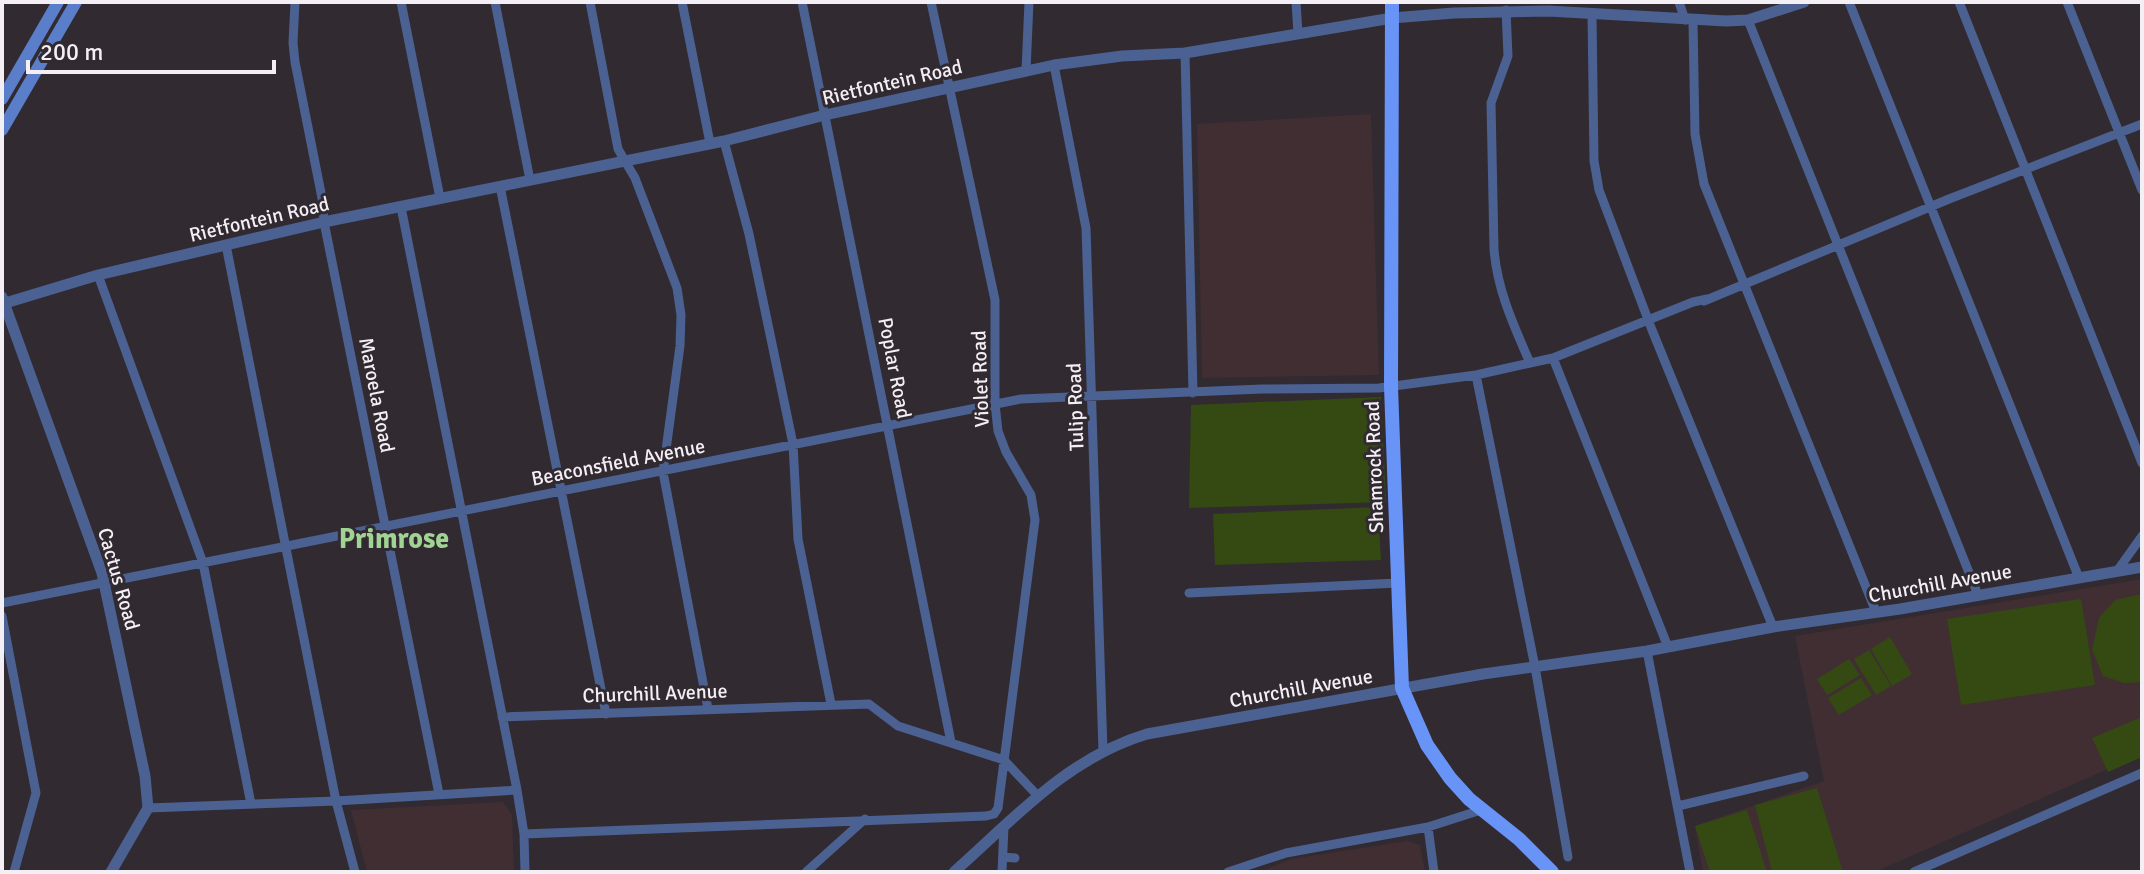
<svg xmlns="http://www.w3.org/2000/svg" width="2144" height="874" font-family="Signika,sans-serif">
<rect width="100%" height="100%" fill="#312a31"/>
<path fill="#412e33" d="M1371,114L1379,375L1202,378L1197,124Z
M2142,579V754L1875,872H1703L1695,826L1824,781L1795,636Z
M503,802L512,815L514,872H367L351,810Z
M1407,841L1420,845L1425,872H1259L1291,859Z"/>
<path fill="#344a12" d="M1381,397L1386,502L1189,508L1191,405Z
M1378,507L1381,560L1215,565L1213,514Z
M2142,594V682L2124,683L2103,676L2092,650L2099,618L2115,600Z
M2081,599L2095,685L1961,705L1947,619Z
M1890,637L1912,674L1892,686L1871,649Z
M1869,650L1891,686L1876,695L1854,659Z
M1849,659L1860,675L1827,695L1817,679Z
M1861,678L1872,695L1839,715L1828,698Z
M2142,717V757L2108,772L2092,738Z
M1817,788L1843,872H1772L1755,805Z
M1747,810L1767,872H1710L1695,826Z"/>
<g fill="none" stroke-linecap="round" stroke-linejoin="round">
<path stroke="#4b6192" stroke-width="9" d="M295,2L293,43L295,62L322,198L324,222L439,794
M401,2L440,198
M495,2L530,180
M590,2L618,149L635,178L677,288L681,315L680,346L663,472L708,709
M682,2L710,143
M802,2L951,742
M1296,2L1298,34
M1679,2L1685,20
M1849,2L2079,578
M1959,2L2142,463
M2067,2L2142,190
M1506,10L1508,56L1491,103L1494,249C1497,290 1514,326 1530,363
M1592,15L1594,161L1599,190L1652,330L1773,627
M1748,20L1978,595
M1693,21L1695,134L1704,184L1876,612
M1185,53L1193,393
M1054,65L1086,228L1103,751
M1026,71L1029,2
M724,141L749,234L793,444L798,539L831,704
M500,186L606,714
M401,207L517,790L524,834L525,872
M226,245L336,801L355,872
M98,275L203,563L251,804
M1704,301L1949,199L2142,124
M1553,358L1668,647
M1476,375L1535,667L1568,857
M2117,571L2142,536
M1189,593L1398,583
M2,603L1021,399L1262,389L1379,388L1476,375L1553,358L1693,302L1707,299
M2,616L36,793L14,872
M1647,651L1690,872
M502,717L869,704L898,726L1004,760L1037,795
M1678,806L1804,776
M148,808L336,801L517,790
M1428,827L1434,872
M524,834L986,816L994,814L998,808L1035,520L1031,495L1006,452L998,431L995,404V300L931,2
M1003,857L1015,858
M806,872L865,819
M1002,872L1004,826
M1228,872L1286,853L1428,827L1481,810
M1914,872L2142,773"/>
<path stroke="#4b6192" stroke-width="11" d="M2,297L102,573L145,776L148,808L111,872
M2,304L98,275L324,222L724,141L825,115L1054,65L1122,56L1185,53L1392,18L1454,13L1548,11L1726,21L1748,20L1804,2
M954,872C1014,819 1067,758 1147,734L1483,674L1647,651L1773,627L1900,609L2142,567"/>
<path stroke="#5b7ecb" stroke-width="12" d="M2,99L58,2
M2,130L76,2"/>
<path stroke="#6893f7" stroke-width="14" d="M1392,2L1391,387L1402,688L1427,745L1450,778L1469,799L1519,839L1552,872"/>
</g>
<g text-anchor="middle" stroke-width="6" stroke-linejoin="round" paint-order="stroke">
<g font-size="20" fill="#f4eff4" stroke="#312a31">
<text transform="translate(892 82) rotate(-13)" y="7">Rietfontein Road</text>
<text transform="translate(259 219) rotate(-13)" y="7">Rietfontein Road</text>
<text transform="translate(895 368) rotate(79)" y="7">Poplar Road</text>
<text transform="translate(980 379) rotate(-92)" y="7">Violet Road</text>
<text transform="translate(377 395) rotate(79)" y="7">Maroela Road</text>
<text transform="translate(1075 407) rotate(-92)" y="7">Tulip Road</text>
<text transform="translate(618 462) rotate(-11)" y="7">Beaconsfield Avenue</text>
<text transform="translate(1374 467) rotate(-92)" y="7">Shamrock Road</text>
<text transform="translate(119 579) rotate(74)" y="7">Cactus Road</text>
<text transform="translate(1940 583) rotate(-10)" y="7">Churchill Avenue</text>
<text transform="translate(1301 688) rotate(-10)" y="7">Churchill Avenue</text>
<text transform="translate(655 693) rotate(-2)" y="7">Churchill Avenue</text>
</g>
<g font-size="28" font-weight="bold" fill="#a1d394" stroke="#312a31">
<text x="394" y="548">Primrose</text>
</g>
</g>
<rect width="2144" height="874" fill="none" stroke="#f4eff4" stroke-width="8"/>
<path d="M28 60v12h246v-12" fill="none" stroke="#f4eff4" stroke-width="4"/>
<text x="40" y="60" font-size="24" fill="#f4eff4" stroke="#312a31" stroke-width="6" paint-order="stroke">200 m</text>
</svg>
